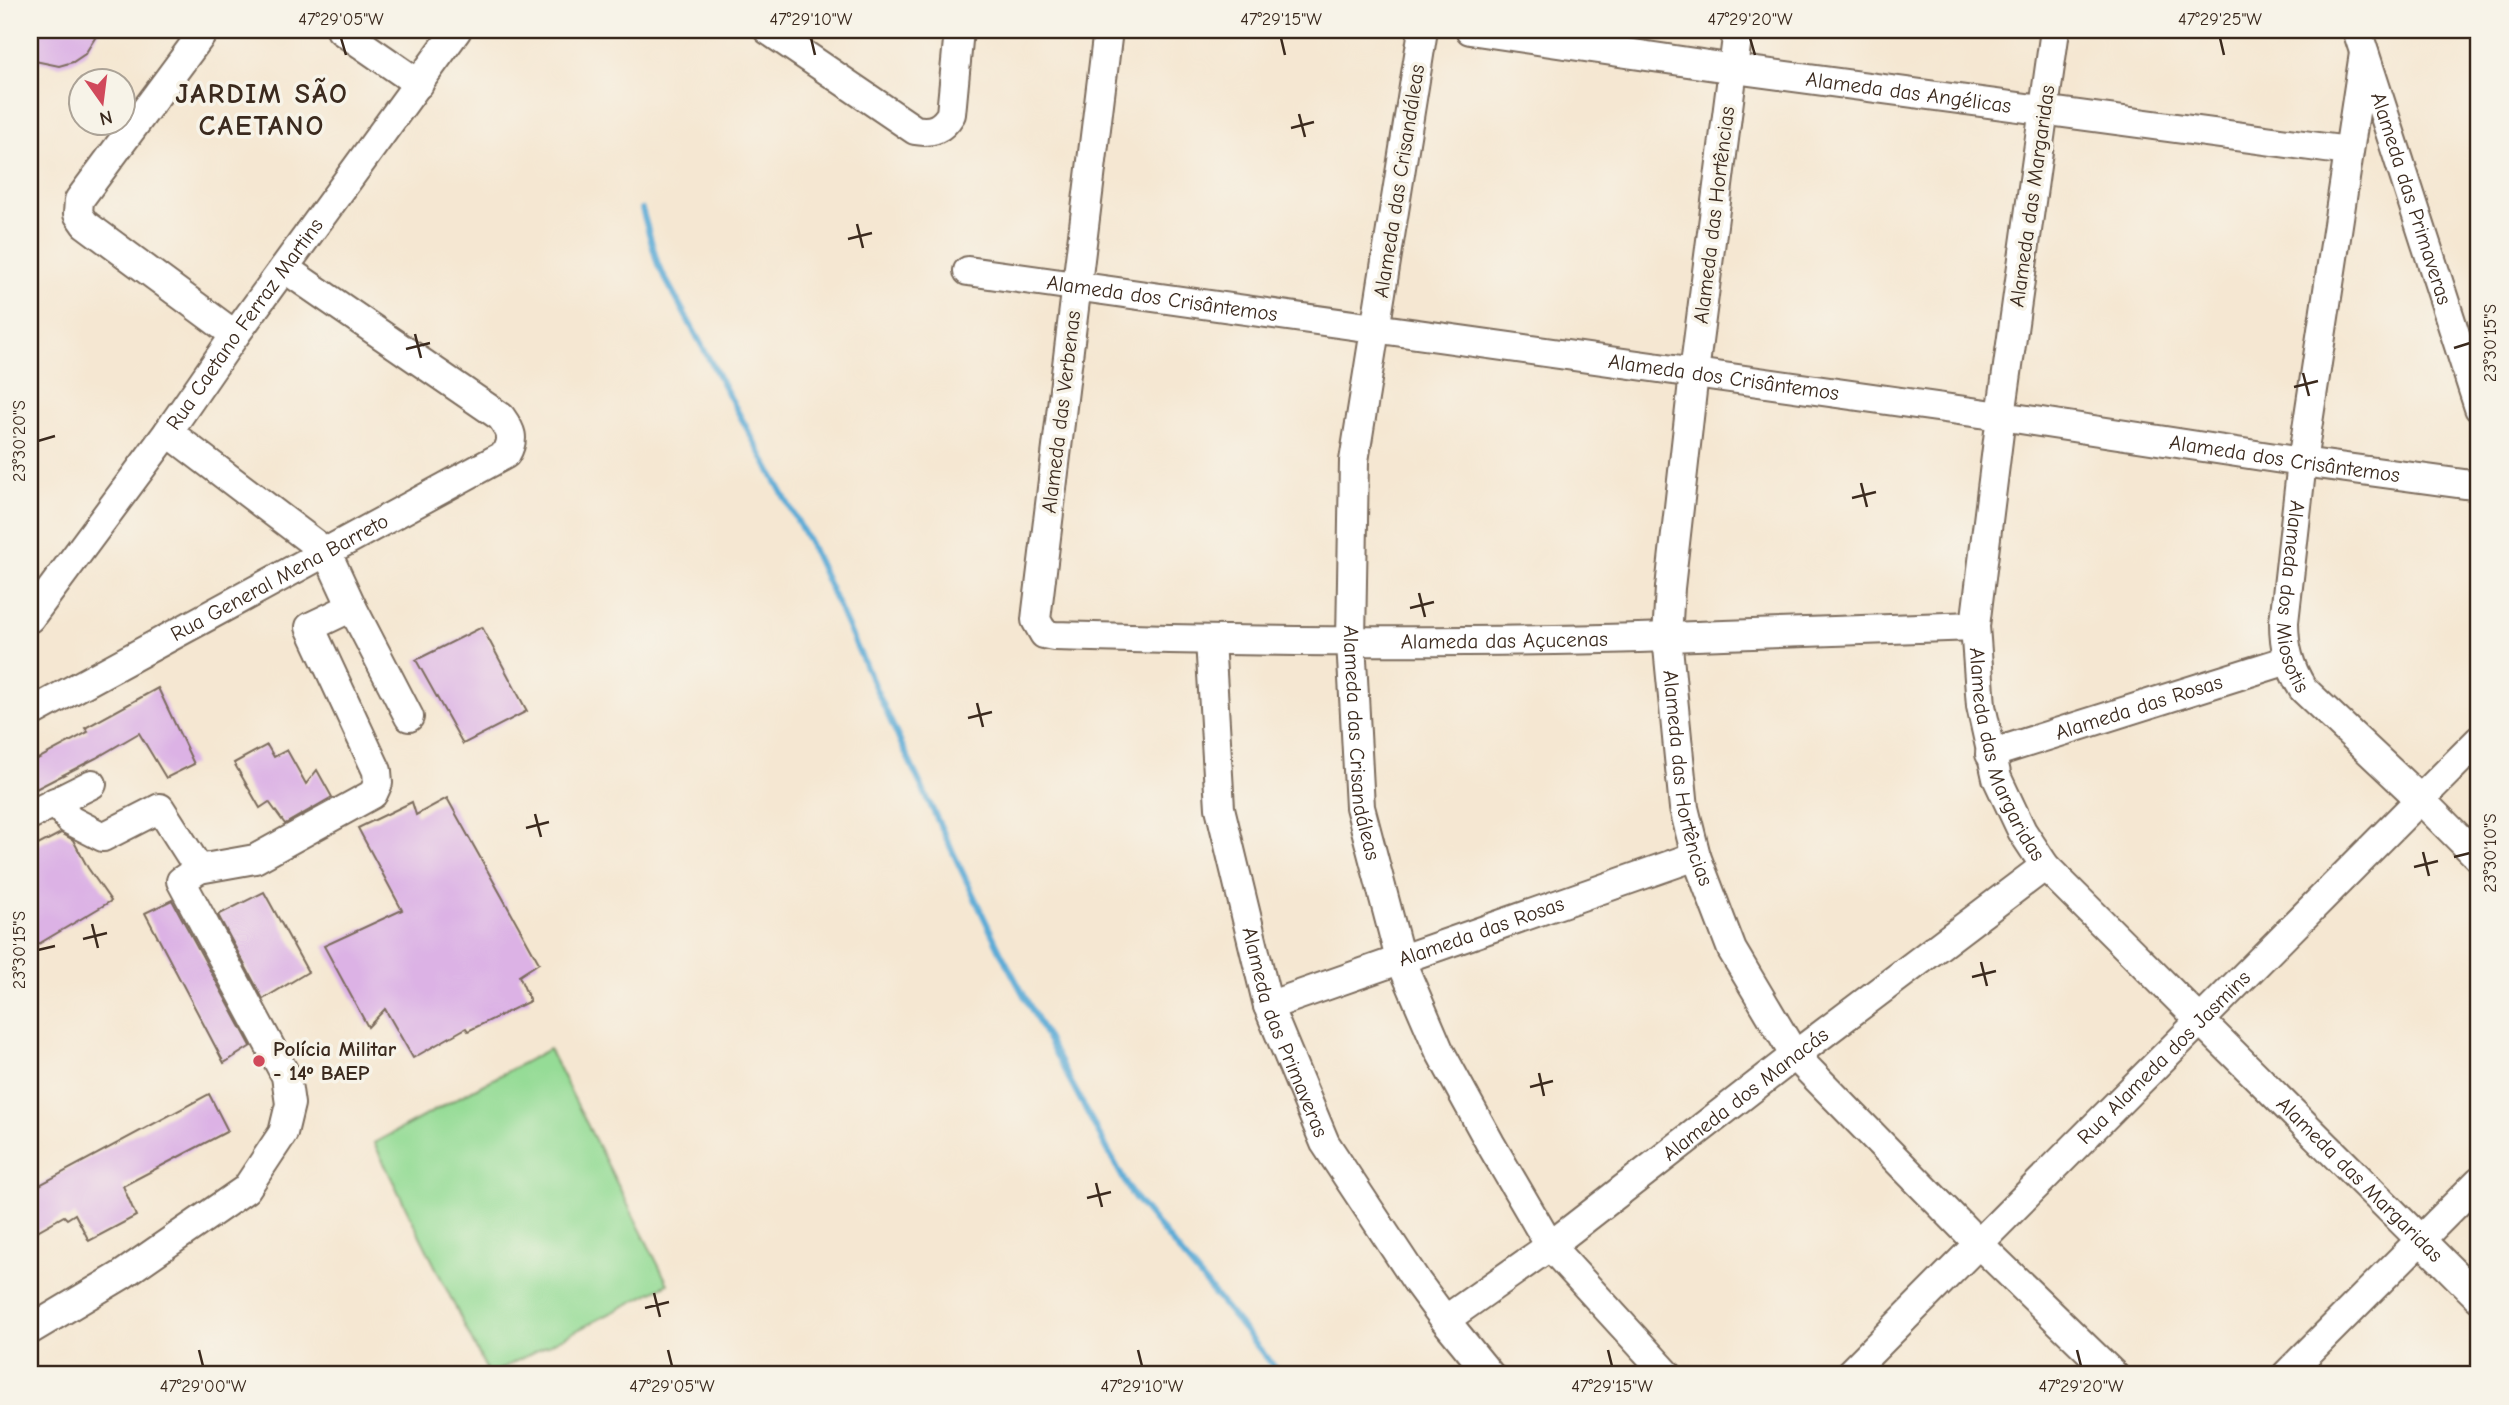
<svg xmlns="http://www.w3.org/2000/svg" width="2509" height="1405" font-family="'Comic Neue',sans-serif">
<rect width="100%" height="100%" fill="#f7f3e8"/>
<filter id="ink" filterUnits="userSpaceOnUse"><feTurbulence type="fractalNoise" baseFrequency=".0143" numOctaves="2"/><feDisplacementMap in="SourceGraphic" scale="14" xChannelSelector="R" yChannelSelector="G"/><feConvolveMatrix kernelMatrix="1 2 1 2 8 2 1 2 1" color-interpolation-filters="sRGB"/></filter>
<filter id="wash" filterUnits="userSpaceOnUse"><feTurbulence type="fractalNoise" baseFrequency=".00686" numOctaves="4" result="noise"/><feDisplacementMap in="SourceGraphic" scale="28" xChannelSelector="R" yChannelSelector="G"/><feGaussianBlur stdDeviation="1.57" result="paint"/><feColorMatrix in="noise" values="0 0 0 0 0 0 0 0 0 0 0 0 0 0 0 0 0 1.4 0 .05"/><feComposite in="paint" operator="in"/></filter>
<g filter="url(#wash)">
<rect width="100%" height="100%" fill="#f5e7d2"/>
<path fill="#95dc96" stroke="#68835a" stroke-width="2" d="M549,1049L668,1284L489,1375L374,1143Z"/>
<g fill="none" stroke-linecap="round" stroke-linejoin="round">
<path stroke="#5cabd6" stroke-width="6" d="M642,209L658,265L810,544L897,735L1001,953L1131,1193L1281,1375"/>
</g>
<g id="blocks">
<path fill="#dcb2e5" d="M30,30H100L85,54L73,62L59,66L30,60Z
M482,627L527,711L463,744L416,660Z
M158,688L194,764L166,778L139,733L96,758L30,792V763L88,732L85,728Z
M267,745L274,757L287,750L306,784L317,770L332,797L285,824L269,802L260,808L234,763Z
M447,798L539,963L519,976L530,1001L468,1031L466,1028L413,1058L385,1009L368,1027L324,946L402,910L358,828L412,802L416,815Z
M61,833L73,840L88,868L111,901L30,949V849Z
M264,892L308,972L263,999L218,915Z
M172,900L251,1046L224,1063L145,913Z
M209,1094L228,1131L123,1186L136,1216L89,1241L75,1214L67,1219L64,1216L30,1235V1190Z"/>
</g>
</g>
<g filter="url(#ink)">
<use href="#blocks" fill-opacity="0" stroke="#7c6c5d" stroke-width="2"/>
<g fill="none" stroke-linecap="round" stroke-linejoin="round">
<defs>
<g id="minor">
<path d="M205,30L79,200L78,214L85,224L235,335"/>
<path d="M341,30L419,84"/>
<path d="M768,30L915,130C932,133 942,129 951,114L959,30"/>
<path id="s1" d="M1108,30L1037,611L1036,620L1044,634L1054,636C1259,642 1464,644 1668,637C1771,634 1873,629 1975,626"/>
<path id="s2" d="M1423,30L1354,461L1351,641L1360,807L1400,959L1439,1050L1490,1143L1550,1246L1668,1375"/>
<path id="s3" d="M1470,30L1749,71L2348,151"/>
<path id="s4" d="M1738,30L1694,373L1670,588L1667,637L1684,808L1696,856L1732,950L1795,1056L1978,1243L2114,1375"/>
<path id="s5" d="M2055,30L2001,416L1975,626L1981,706L1997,778L2022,831L2045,866L2479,1298"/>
<path id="s6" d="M2357,30L2479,408"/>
<path id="s7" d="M2364,53L2302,462L2284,622C2284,647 2289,667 2303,689L2420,799L2479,858"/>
<path id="s8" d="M968,271L2001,416L2302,462L2479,486"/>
<path d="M168,432L327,553L352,607L409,717"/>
<path id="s9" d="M30,618L168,432L235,335L457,30"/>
<path id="s10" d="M1210,640L1220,808L1268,1006L1325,1143L1417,1282L1445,1320L1490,1375"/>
<path id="s11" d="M30,713L506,454C515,438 511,431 501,417L284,268"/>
<path id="s12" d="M1990,754L2288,660"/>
<path d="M55,802L70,820L103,837L160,808L199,869L255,859L373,794L378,783L377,771L310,627L352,607"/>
<path d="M30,815L92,784"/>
<path id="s13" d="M1268,1006L1696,856"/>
<path id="s14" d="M1445,1320L1550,1246L1807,1046L2045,866"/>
<path d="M30,1330L122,1275L246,1189L283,1133L290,1104L286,1076L181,881L199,869"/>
<path id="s15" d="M1848,1375L2479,740"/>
<path d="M2286,1375L2479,1181"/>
</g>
</defs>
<use href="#minor" stroke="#7c6c5d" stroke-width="32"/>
<use href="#minor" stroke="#fff" stroke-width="28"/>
</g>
</g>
<path fill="none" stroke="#3b2a1e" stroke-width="2.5" d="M341,38L346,55M811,38L815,55M1281,38L1285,55M1750,38L1755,55M2220,38L2224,55M1299,114L1305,137M1291,128L1314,122M857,224L863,248M848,239L872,233M415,334L421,358M2454,348L2470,343M406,349L430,343M2303,373L2309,396M2294,387L2318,381M38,441L55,436M1861,483L1867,507M1852,498L1876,492M1419,593L1425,617M1410,608L1434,602M977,703L983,727M968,718L992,712M535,814L541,837M526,828L549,822M2423,852L2429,876M2454,857L2470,853M2414,867L2438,861M92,924L98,948M83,939L107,933M38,950L55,946M1981,962L1987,986M1972,977L1996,971M1539,1073L1544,1096M1530,1087L1553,1081M1096,1183L1102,1207M1087,1198L1111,1192M654,1293L660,1317M645,1308L669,1302M199,1350L203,1366M668,1350L672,1366M1138,1350L1142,1366M1608,1350L1612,1366M2077,1350L2081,1366"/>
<circle fill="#d1495b" stroke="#f7f3e8" stroke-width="2.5" cx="259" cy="1061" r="7"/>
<g text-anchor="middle" stroke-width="7" stroke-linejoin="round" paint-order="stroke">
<g font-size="21" fill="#3b2a1e" stroke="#f7f3e8">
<text dy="7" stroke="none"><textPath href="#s3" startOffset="443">Alameda das Angélicas</textPath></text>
<text transform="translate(1399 181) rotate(-81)" y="7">Alameda das Crisandáleas</text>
<text transform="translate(2032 196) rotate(-82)" y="7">Alameda das Margaridas</text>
<text dy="7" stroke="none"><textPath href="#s6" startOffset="177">Alameda das Primaveras</textPath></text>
<text transform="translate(1714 215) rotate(-83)" y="7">Alameda das Hortências</text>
<text dy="7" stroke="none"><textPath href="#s8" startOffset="196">Alameda dos Crisântemos</textPath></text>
<text dy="7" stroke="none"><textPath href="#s9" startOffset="364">Rua Caetano Ferraz Martins</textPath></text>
<text dy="7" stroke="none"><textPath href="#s8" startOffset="763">Alameda dos Crisântemos</textPath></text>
<text transform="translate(1061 412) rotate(-83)" y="7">Alameda das Verbenas</text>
<text dy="7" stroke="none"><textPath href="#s8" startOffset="1330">Alameda dos Crisântemos</textPath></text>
<text dy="7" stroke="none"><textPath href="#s11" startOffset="284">Rua General Mena Barreto</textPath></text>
<text dy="7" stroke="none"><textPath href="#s7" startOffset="550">Alameda dos Miosotis</textPath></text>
<text dy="7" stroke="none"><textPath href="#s1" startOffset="1071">Alameda das Açucenas</textPath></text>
<text dy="7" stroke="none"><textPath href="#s12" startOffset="156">Alameda das Rosas</textPath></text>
<text dy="7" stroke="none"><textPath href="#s2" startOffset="719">Alameda das Crisandáleas</textPath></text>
<text dy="7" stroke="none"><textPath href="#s5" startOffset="735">Alameda das Margaridas</textPath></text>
<text dy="7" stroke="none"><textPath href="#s4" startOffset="754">Alameda das Hortências</textPath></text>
<text dy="7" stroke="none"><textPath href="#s13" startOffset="226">Alameda das Rosas</textPath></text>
<text dy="7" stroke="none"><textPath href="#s10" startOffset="402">Alameda das Primaveras</textPath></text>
<text dy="7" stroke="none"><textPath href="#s15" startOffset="448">Rua Alameda dos Jasmins</textPath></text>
<text dy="7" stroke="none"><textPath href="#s14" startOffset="376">Alameda dos Manacás</textPath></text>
<text dy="7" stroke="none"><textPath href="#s5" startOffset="1300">Alameda das Margaridas</textPath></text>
</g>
<g font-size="21" font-weight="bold" fill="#3b2a1e" stroke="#f7f3e8" text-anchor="start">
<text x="273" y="1056">Polícia Militar<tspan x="273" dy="24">- 14º BAEP</tspan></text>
</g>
<g font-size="28" font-weight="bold" letter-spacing="2" fill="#3b2a1e" stroke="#f7f3e8">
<text x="262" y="103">JARDIM SÃO<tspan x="262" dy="32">CAETANO</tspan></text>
</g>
</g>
<rect width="2509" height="1405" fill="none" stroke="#f7f3e8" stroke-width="77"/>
<g transform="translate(102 102) rotate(166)"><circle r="33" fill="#f7f3e8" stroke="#aca397" stroke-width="2"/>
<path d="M0-5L12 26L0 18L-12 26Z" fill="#d1495b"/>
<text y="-10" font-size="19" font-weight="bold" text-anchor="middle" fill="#3b2a1e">N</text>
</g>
<rect x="38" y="38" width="2432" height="1328" fill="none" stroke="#3b2a1e" stroke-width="2.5"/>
<g font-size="18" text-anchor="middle" fill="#3b2a1e">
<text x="341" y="25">47°29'05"W</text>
<text x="811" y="25">47°29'10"W</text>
<text x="1281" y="25">47°29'15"W</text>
<text x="1750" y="25">47°29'20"W</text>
<text x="2220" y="25">47°29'25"W</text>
<text transform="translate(2490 343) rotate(-90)" y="6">23°30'15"S</text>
<text transform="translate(19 441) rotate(-90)" y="6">23°30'20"S</text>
<text transform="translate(2490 853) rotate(-90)" y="6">23°30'10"S</text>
<text transform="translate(19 950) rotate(-90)" y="6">23°30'15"S</text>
<text x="203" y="1392">47°29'00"W</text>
<text x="672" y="1392">47°29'05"W</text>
<text x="1142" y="1392">47°29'10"W</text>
<text x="1612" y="1392">47°29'15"W</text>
<text x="2081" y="1392">47°29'20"W</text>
</g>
</svg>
